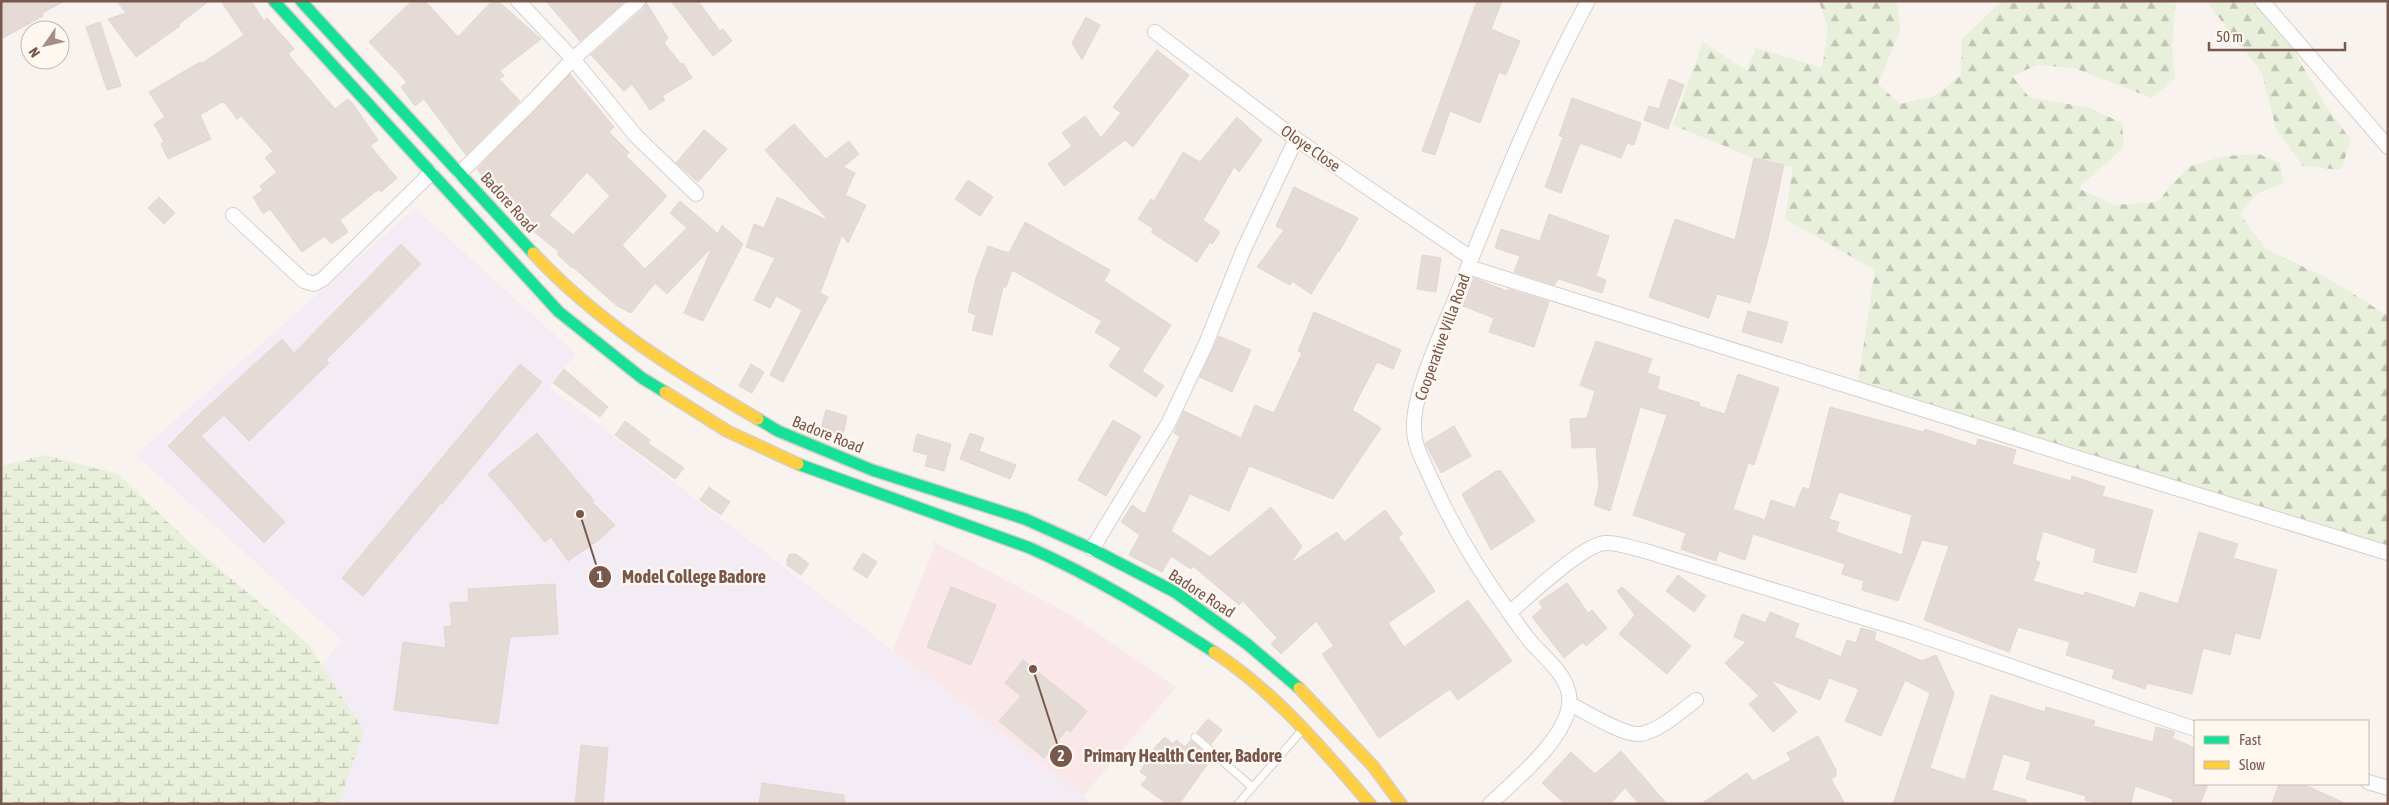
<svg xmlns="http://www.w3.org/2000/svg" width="2389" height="805" font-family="'Asap Condensed',sans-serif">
<defs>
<pattern id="forest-firs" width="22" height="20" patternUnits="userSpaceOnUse" patternTransform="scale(1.25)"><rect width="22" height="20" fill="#e8efda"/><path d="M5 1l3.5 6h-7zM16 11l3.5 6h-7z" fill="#c1c4b3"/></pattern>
<pattern id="wetland-marsh" width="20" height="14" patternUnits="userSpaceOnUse" patternTransform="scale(1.25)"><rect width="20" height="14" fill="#e8efda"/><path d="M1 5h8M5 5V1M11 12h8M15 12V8" fill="none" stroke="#c1c4b3"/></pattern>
</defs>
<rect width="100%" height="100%" fill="#f8f3ef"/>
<path fill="#f4ecf4" d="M415,208L576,354L549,387L1093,804H210L342,640L136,455Z"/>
<path fill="#f9e7ea" d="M932,541L1071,615L1176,687L1083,796L893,650L935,546Z"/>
<path fill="url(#forest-firs)" d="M1819,1H1897L1900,30L1878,84L1900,104L1935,96L1961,75L1962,39L2002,1H2176L2172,46L2175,78L2152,98L2074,68L2037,65L2012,76L2029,97L2090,108L2122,123L2124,147L2078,188L2114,205L2158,202L2172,184L2191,166L2224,156L2259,154L2280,163L2284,183L2258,193L2240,214L2266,249L2333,281L2388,316V552L1857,388L1875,270L1785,219L1793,167L1754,158L1673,125L1703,42L1747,71L1755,48L1822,68L1828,28Z
M2206,1H2256L2275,20L2328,109L2351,140L2341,170L2303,166L2276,129L2262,73Z"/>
<path fill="url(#wetland-marsh)" d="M45,455L118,474L195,548L308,644L364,731L339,804H1V466Z"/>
<path fill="#e5dbd6" stroke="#e1d6d1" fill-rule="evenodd" d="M6,1H65L42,13L43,16L1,39V4Z
M117,1H209L179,24L180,26L136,57L108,19L126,13Z
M221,1H251L264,21L267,18L294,49L288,54L335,109L348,99L353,104L378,140L370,146L397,178L381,192L379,189L340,220L348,232L331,244L325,236L302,252L270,209L263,214L253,197L263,190L260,186L277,172L265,158L273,151L241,116L237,119L225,103L222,102L200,115L211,139L168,159L161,144L164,142L154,124L165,117L149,92L200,62L201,64L244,35Z
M412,1H425L458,37L492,1H498L541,39L500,71L504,76L499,79L520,101L466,155L424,99L415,106L401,87L407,82L369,42Z
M546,1H625L580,41Z
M671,1H698L720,31L723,29L732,41L713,56Z
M1477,1H1502L1491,29L1520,41L1506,75L1499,72L1480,123L1450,111L1435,155L1422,151Z
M646,2L668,38L664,43L681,64L683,63L692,78L662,96L665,100L650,110L632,84L624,91L591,55L644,8Z
M1086,17L1100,25L1082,60L1072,43Z
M100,22L121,86L107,90L86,27Z
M1157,50L1189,75L1133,147L1125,140L1064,186L1048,164L1072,146L1062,133L1085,116L1101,138L1121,113L1113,107Z
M570,74L614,127L609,132L629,152L626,156L667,196L622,245L645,269L687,228L670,213L680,201L718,234L722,225L743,244L703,321L684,313L712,247L667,294L655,283L631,313L616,305L573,267L572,268L557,254L559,252L514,215L488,178L486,181L477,169ZM587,172L610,196L573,235L549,215Z
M1669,79L1684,85L1668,129L1644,120L1649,106L1659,109Z
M1572,98L1641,123L1634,145L1627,143L1621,158L1580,143L1561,193L1545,187L1563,137L1559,136Z
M1237,117L1262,140L1239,172L1234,167L1203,220L1220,232L1212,244L1210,242L1197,262L1151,232L1154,229L1138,219L1151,199L1154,201L1183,152L1200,162Z
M794,124L826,159L849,141L859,154L843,167L855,173L845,195L866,205L848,243L842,235L820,293L828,297L783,382L770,375L802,310L776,296L770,308L754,300L775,258L746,247L754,224L764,228L777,197L829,221L765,150Z
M704,130L727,149L698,182L676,163Z
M1754,158L1784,165L1768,239L1750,303L1717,294L1709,318L1649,297L1675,219L1735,240Z
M968,180L993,197L980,216L955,199Z
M1294,187L1358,218L1339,252L1338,251L1311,294L1292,281L1290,285L1257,267L1284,230L1276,226Z
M159,197L175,213L164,224L148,208Z
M1549,214L1609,236L1596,276L1606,280L1602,293L1559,279L1554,285L1514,272L1520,256L1495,248L1501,229L1540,241Z
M1025,222L1110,270L1104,281L1171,325L1142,371L1164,386L1156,397L1109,366L1121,348L1095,332L1102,321L1012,270L1006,287H1003L992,335L972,330L976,315L968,312L976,278L988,246L1009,253Z
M401,244L421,264L326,360L329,363L249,441L224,415L201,436L285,522L264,543L168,446L204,410L282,339L294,353Z
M1422,255L1441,258L1436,292L1417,289Z
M1474,278L1507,291L1508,289L1549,302L1534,347L1489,332L1494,318L1463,306Z
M1748,311L1788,322L1782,343L1742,332Z
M1314,312L1401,350L1393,369L1377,362L1352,410L1381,428L1333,499L1249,466L1229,511L1190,494L1171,531L1210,557L1271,507L1302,546L1290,564L1337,532L1344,542L1385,510L1403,534L1398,537L1435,591L1388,623L1404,647L1468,600L1512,661L1458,700L1450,689L1379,738L1322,654L1334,646L1316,621L1281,654L1271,644L1277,638L1243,601L1239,605L1193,566L1191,569L1171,556L1162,572L1129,555L1140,535L1121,522L1132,505L1145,514L1180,436L1174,433L1184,411L1241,438L1255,405L1274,413L1302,353L1298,351Z
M1219,336L1251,350L1232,392L1200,377Z
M1596,341L1652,359L1647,373L1660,377L1657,389L1700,403L1699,406L1725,414L1738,374L1779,388L1754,465L1748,463L1733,509L1765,520L1771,500L1795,508L1803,487L1809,490L1830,407L1923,432L1925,429L1976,446L1978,439L2016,450L2012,464L2071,481L2072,476L2105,487L2102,496L2153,510L2136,573L2093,562L2096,549L2043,531L2035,560L2040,562L2033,581L2084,596L2085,592L2135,608L2140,592L2178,604L2199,532L2238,544L2233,558L2277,570L2260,639L2235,633L2230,655L2203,648L2192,694L2147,683L2145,689L2112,678L2115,670L2066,655L2070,642L2018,627L2009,652L1924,620L1949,546L1922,540L1898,601L1862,590L1864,581L1842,574L1845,564L1753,534L1745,560L1719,551L1716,561L1681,549L1686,533L1633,515L1667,415L1640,407L1610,511L1594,505L1599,487L1596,447L1572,448L1570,419L1587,418L1595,391L1580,385ZM1839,492L1912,515L1902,555L1836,532L1839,522L1829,519Z
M520,364L542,382L442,504L441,503L363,596L342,578Z
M751,364L764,372L752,393L739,386Z
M564,369L608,407L600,417L553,383Z
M826,410L847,416L843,435L821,429Z
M1113,420L1141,436L1106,496L1078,480Z
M625,421L650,440L648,443L684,468L675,479L615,435Z
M1454,426L1471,456L1441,473L1425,443Z
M537,433L594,501L592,502L615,525L600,539L568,561L551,537L545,542L488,474Z
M970,433L984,438L979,451L1016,465L1010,479L960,459Z
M917,434L951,444L944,471L925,466L928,455L913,451Z
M1496,471H1501L1535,521L1491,550L1462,494Z
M709,487L730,502L721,515L700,500Z
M863,553L877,562L867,578L853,569Z
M790,554H796L809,564L801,575L787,565V559Z
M1678,575L1706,596L1694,612L1666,591Z
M1567,583L1588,613L1592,610L1607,628L1586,646L1583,642L1564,658L1532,617L1543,608L1539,602Z
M555,584L558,634L510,637L498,724L394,710L403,642L446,648L444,627L452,626L450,603L469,602L468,589Z
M951,587L996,605L971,665L927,647Z
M1622,587L1691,646L1667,674L1619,634L1635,615L1617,591Z
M1770,612L1799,624L1794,637L1841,657L1847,640L1856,643L1861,628L1876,632L1874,640L1922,661L1936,655L1954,694L1930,768L1965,780L1991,695L2045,712L2046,707L2095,721L2093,726L2153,742L2156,727L2175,732L2172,738L2195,748V784H2208L2200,804H2172L2173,799L2135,786L2131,804H2100L2085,800L2086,796L2026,779L2031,762L2003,754L1992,790L2026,800V804H1893L1930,693L1905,680L1881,736L1845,721L1859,689L1829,678L1820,700L1771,680L1797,712L1773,732L1749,704L1759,696L1725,663L1746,642L1734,637L1742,614L1766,623Z
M1023,660L1087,711L1070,732L1067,729L1044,758L999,721L1021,696L1005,683Z
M1208,719L1222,730L1211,744L1197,732Z
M1818,736L1836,770V776L1831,779L1845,804H1701L1747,773L1753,781L1791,760L1787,753Z
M1165,737L1173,744L1176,740L1185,747L1191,740L1204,752L1199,758L1207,765L1179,804H1167L1141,785L1148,777L1140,772L1155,747Z
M581,745L608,748L603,804H575Z
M1621,751L1667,804H1639L1625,788L1610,804H1565L1542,783L1571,752L1595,774Z
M762,783L844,795V804H759Z
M2279,784H2302L2347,804H2272Z"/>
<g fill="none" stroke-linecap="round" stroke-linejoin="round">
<defs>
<path id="lane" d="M1195,737L1252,787
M1238,804L1304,728"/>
<path id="street" d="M518,1L573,59L636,136L696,194
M2262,1L2388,147
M1155,32L1296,139L1471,258
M460,173L531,103L573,59L638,1
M233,215L304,281L314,284L323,279L431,173
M1468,267L2097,464L2388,553
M1092,549L1168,424L1205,346L1243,251L1296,139
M1509,613C1528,597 1582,545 1605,543C1617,542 1631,548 1642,550L1910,632L2195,729
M1570,704C1586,712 1624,736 1640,734C1660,731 1681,711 1696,700
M2368,782L2388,788
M1490,804C1515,780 1564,741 1569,705C1573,678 1545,659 1530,641C1522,631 1515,621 1508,611C1477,568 1449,521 1428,472C1422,459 1414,444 1414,429C1412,397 1439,338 1452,307C1493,204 1535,98 1588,1"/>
<path id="fast" d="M274,1L559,312L642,378L665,392
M301,1L533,253
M758,419L778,431L872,470L1025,519L1092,549L1175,592L1247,644L1299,688
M798,464L1030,548C1095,577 1154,613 1214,652"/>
<path id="slow" d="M533,253C597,322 677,372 758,419
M665,392L727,431L798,464
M1214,652C1276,693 1322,748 1370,804
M1299,688L1373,766L1401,804"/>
</defs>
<use href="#lane" stroke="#d8cfcb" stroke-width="9"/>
<use href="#street" stroke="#d8cfcb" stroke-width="16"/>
<use href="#fast" stroke="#d8cfca" stroke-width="14"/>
<use href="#slow" stroke="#d8cfca" stroke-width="14"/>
<use href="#lane" stroke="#fefdfd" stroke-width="7"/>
<use href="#street" stroke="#fefdfd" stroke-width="14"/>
<use href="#fast" stroke="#16e098" stroke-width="11"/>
<use href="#slow" stroke="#ffcf43" stroke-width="11"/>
</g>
<g text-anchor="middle" stroke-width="4.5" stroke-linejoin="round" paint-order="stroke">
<g font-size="16" fill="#78574d" stroke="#fff8f1">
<text transform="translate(1311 148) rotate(35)" y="6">Oloye Close</text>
<text transform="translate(509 202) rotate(48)" y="6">Badore Road</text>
<text transform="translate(1442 337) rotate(-70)" y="6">Cooperative Villa Road</text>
<text transform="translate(828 434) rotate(22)" y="6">Badore Road</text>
<text transform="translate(1202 593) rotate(33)" y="6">Badore Road</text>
</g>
</g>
<path fill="none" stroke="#78574d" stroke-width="2" d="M580 514L600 577M1033 669L1061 756"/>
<g fill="#78574d" stroke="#fff8f1" stroke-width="2">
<circle cx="580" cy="514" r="5"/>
<circle cx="1033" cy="669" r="5"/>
<circle cx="600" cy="577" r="12"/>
<circle cx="1061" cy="756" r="12"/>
</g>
<g font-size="15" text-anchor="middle" font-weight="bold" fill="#fff">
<text x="600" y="582">1</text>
<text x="1061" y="761">2</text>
</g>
<g font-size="18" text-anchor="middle" font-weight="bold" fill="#78574d" stroke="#fff8f1" stroke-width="4.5" stroke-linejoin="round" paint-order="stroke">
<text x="694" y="583">Model College Badore</text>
<text x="1183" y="762">Primary Health Center, Badore</text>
</g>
<rect width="2389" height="805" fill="none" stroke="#78574d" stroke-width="5"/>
<rect x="2194" y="720" width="175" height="65" fill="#fff8f1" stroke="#c9b8af"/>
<rect x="2204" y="736" width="25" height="8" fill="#16e098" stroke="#c9b8af"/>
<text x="2239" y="745" font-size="15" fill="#78574d">Fast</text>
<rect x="2204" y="761" width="25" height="8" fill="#ffcf43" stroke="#c9b8af"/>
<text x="2239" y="770" font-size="15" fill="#78574d">Slow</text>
<g transform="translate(45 45) rotate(236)"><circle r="24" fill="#fff8f1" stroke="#c9b8af"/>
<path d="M0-4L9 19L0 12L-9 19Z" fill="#a58e86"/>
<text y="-8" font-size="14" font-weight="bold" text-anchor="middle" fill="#78574d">N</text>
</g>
<path d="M2209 42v8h136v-8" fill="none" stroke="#78574d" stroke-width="2.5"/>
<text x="2216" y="42" font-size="15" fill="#78574d" stroke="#fff8f1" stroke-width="4" paint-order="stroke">50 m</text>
</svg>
